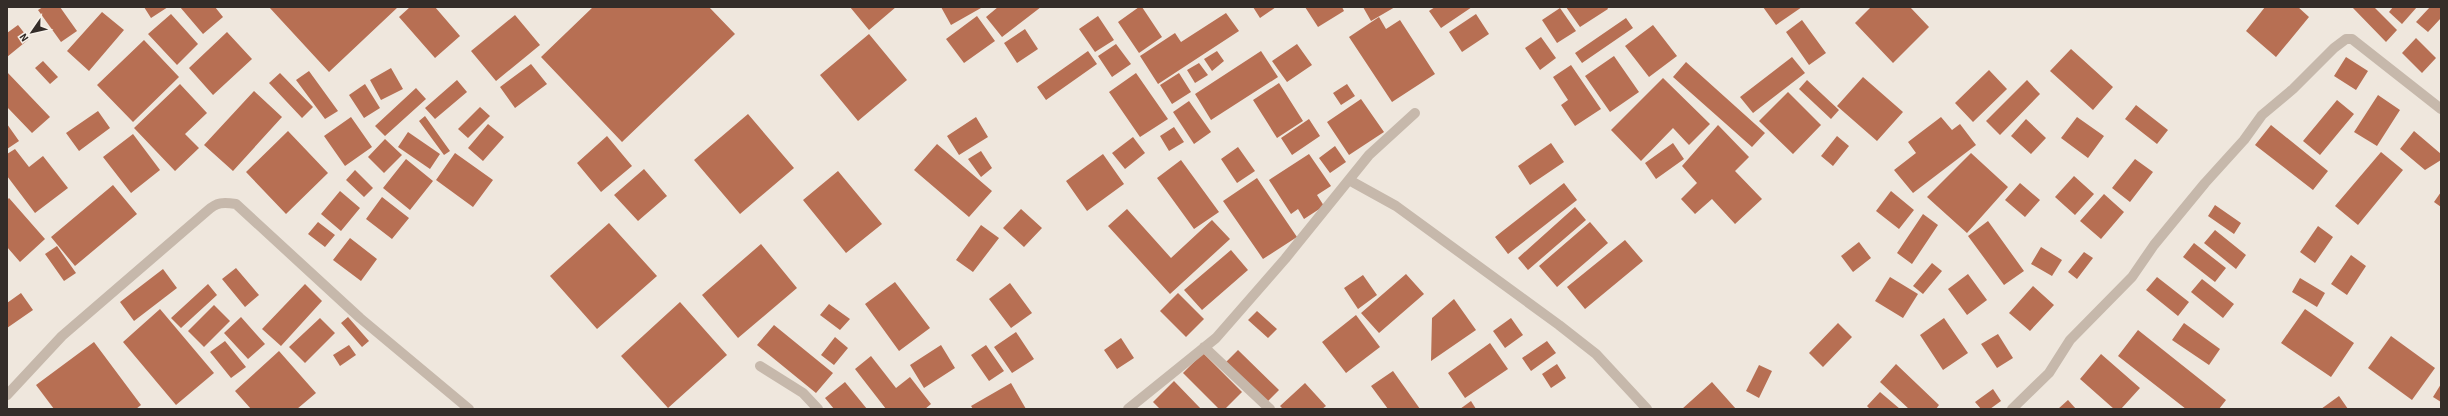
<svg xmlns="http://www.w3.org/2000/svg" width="2448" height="416" font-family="'Source Sans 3',sans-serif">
<rect width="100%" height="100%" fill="#efe7dd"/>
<path fill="#b76f53" d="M43,7H60L77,31L61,42L38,10Z
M144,7H168L151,18Z
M180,7H215L223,17L203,34Z
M269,7H398L329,72Z
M410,7H435L460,36L435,58L399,17Z
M593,7H709L735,34L622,142L541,57Z
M850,7H896L869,30Z
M941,7H981V8L951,25Z
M998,7H1041L1002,37L986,17Z
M1139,7H1142L1162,37L1139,53L1118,22Z
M1253,7H1276L1260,18Z
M1305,7H1342L1344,11L1318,27Z
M1363,7H1395L1371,21Z
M1435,7H1472L1441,28L1429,11Z
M1566,7H1607L1608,9L1580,27Z
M1763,7H1802L1776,25Z
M1871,7H1910L1929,27L1893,63L1855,23Z
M2265,7H2298L2309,17L2276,57L2246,31Z
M2352,7H2374L2397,30L2386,42Z
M2393,7H2417L2402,24L2389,12Z
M2430,7H2441V18L2428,32L2416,22Z
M1560,8L1576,31L1557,43L1542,20Z
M102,12L124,30L89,71L67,51Z
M1226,13L1239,31L1158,84L1140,56L1175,33L1181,42Z
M171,14L198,44L177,65L148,34Z
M1476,14L1489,34L1462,52L1449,32Z
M515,15L540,45L496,81L471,51Z
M977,16L995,41L964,63L946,39Z
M1098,16L1114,40L1095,52L1079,29Z
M1379,17L1386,29L1400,20L1435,74L1392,102L1349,37Z
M1626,18L1633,28L1582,63L1575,53Z
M1802,20L1826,53L1809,65L1786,32Z
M18,25L29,39L7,57V33Z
M1653,25L1677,56L1649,77L1625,46Z
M1025,29L1038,49L1017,63L1004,43Z
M227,32L252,59L213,95L189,68Z
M869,34L907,80L858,121L820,75Z
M1541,37L1556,58L1540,70L1525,48Z
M2416,38L2436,58L2422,73L2402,53Z
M144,40L179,77L133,122L97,85Z
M1116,44L1131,64L1112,77L1098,56Z
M1297,44L1312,65L1287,82L1272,61Z
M2071,49L2113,87L2093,110L2050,71Z
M1088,51L1097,64L1046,100L1037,87Z
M1217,51L1224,61L1212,71L1204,59Z
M1261,51L1278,77L1211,120L1195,94Z
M1614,56L1639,92L1610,112L1585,76Z
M1792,57L1805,73L1753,113L1740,97Z
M2346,57L2368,71L2356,90L2334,76Z
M43,61L58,77L50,84L35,68Z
M1686,62L1765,133L1752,147L1673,77Z
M1199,63L1208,75L1195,83L1187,70Z
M531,64L547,84L515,108L500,87Z
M1571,65L1601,109L1575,126L1561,105L1568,100L1553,77Z
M391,68L403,89L381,100L370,80Z
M1989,70L2007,89L1973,122L1955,103Z
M309,71L338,111L325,119L296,80Z
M7,72L50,117L32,133L7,107Z
M280,73L313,107L302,118L269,83Z
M1136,73L1168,119L1140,137L1109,92Z
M1179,73L1191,92L1172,104L1160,85Z
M1863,77L1903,112L1877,141L1837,106Z
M1663,78L1710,124L1689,145L1673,128L1641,161L1611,130Z
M457,80L467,92L435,119L425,108Z
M1807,80L1839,110L1831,119L1799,89Z
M2027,80L2040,94L2000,135L1986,121Z
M1279,83L1303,121L1277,138L1253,100Z
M180,84L207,113L185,134L199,148L175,171L134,128Z
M365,84L380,108L364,118L349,95Z
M1347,84L1355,96L1341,105L1333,93Z
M416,88L426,99L385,136L375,126Z
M254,91L282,117L233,171L204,145Z
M1788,92L1821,125L1793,154L1759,121Z
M2378,95L2400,110L2377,146L2354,132Z
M1361,99L1384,132L1349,155L1327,122Z
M2337,100L2354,114L2320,155L2303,141Z
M1189,101L1211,132L1194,144L1173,112Z
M2136,105L2168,130L2157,144L2125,119Z
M480,107L490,116L468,138L458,129Z
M98,111L110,128L79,151L66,133Z
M748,114L794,168L740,214L694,160Z
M425,116L450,151L444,155L419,121Z
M351,117L372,147L345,166L324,136Z
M976,117L988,137L959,155L947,136Z
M1941,117L1952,130L1960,124L1976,145L1913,193L1894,170L1916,153L1908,142Z
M2077,117L2104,136L2088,158L2061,138Z
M1309,119L1320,136L1292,155L1281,138Z
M2026,119L2046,138L2031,154L2011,136Z
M7,124L19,141L7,149Z
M488,124L504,137L483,161L468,148Z
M1718,125L1749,157L1735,171L1762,199L1735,224L1712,199L1695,214L1681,199L1697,183L1682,166Z
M2271,125L2328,171L2313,190L2255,145Z
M1174,127L1184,142L1169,151L1160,136Z
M288,131L328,173L286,214L246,172Z
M2414,131L2441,154V160L2425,170L2400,149Z
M408,132L440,154L430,169L398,147Z
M133,134L160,170L131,193L103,157Z
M607,136L632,166L601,192L577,163Z
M1837,136L1849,146L1833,166L1821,156Z
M1133,137L1145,153L1125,169L1112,153Z
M385,139L402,155L384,173L368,157Z
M1551,143L1564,162L1530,185L1518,166Z
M1673,143L1684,159L1656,179L1645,163Z
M937,144L992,191L969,217L914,170Z
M1335,146L1346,162L1330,173L1319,158Z
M1238,147L1255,171L1237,183L1221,159Z
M15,149L29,167L43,156L68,188L35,213L7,176V154Z
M981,151L992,168L981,177L968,159Z
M2381,152L2403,170L2358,225L2335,206Z
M455,153L493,180L473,207L436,180Z
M1971,153L2008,187L1967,233L1927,197Z
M1103,154L1124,184L1087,211L1066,181Z
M1309,154L1331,186L1317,195L1324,206L1304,219L1298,209L1291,214L1269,180Z
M406,159L433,181L410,210L383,188Z
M2135,159L2153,172L2130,202L2112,188Z
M1181,160L1219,212L1194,229L1157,178Z
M644,169L667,196L638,221L614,195Z
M355,170L373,188L364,197L346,180Z
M838,171L882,224L846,253L803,200Z
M2074,176L2094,194L2075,215L2055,197Z
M1257,178L1297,237L1263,259L1223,201Z
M1564,183L1577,200L1508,254L1495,237Z
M2020,183L2040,200L2025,217L2005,200Z
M113,185L137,214L75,266L51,237Z
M340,191L360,208L341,231L321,214Z
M1891,191L1914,210L1899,229L1876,211Z
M2441,192V207L2434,202Z
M2104,194L2124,212L2101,239L2080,221Z
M382,197L409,218L392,239L366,219Z
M9,198L45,239L20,262L7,247V200Z
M2215,205L2241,223L2234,234L2208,216Z
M1575,207L1586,220L1528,270L1518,258Z
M1021,209L1042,228L1024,247L1003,228Z
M1127,209L1171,258L1212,220L1230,239L1170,294L1108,226Z
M1923,214L1938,225L1912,264L1897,253Z
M1988,221L2024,271L2004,285L1968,236Z
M318,222L335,235L325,247L308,234Z
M1590,222L1608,243L1557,287L1539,266Z
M609,223L657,276L597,329L550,276Z
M981,225L999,238L973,272L956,260Z
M2318,226L2333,237L2315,263L2300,252Z
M2215,230L2246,255L2236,269L2204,243Z
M350,238L377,259L361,281L333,260Z
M1625,240L1643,261L1585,309L1567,287Z
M1859,242L1871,258L1853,272L1841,256Z
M2194,243L2226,268L2215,282L2183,257Z
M761,244L797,288L738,338L702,295Z
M57,246L76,273L64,281L45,254Z
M2041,247L2062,260L2052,276L2031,264Z
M1231,250L1248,270L1202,310L1184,290Z
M2084,252L2093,258L2077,279L2068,272Z
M2351,255L2366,266L2347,295L2331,284Z
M1932,263L1942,271L1923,294L1913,286Z
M236,268L259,295L245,307L222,279Z
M163,269L177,288L134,321L120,302Z
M1406,274L1424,294L1379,333L1361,313Z
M1968,274L1987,300L1967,315L1948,289Z
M1363,275L1377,295L1358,309L1344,288Z
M1890,277L1918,294L1903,318L1875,301Z
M2157,277L2189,302L2178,316L2146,290Z
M2300,278L2325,293L2317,307L2292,292Z
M2202,279L2234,304L2223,318L2191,292Z
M895,282L930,328L899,351L865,304Z
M1010,283L1032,313L1011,328L989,299Z
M208,284L217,295L181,328L171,318Z
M305,284L322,301L281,346L262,329Z
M2033,286L2054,305L2030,331L2009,313Z
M21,293L33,310L7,328V303Z
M1178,293L1204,319L1186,337L1160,311Z
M1454,299L1476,330L1431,361L1432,318Z
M680,302L727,355L668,408L621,356Z
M829,304L850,319L840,330L820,315Z
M214,305L230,321L204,347L188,331Z
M160,309L214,373L176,405L123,342Z
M2305,309L2354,343L2331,377L2281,343Z
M1257,311L1277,329L1268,338L1248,320Z
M1356,315L1380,347L1346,373L1322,342Z
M241,317L265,344L248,359L224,333Z
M348,317L369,341L362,347L341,323Z
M320,318L335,333L305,363L289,347Z
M1511,318L1523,335L1505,348L1493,331Z
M1944,318L1968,353L1943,370L1920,335Z
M1838,323L1852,337L1823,367L1809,353Z
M2184,323L2220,349L2209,365L2172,340Z
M774,325L833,373L816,393L757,345Z
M2138,330L2226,400L2219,409H2186L2118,356Z
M1016,332L1034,359L1012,373L994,347Z
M1998,334L2013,358L1997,368L1981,344Z
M2391,336L2435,368L2412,400L2368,368Z
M835,337L848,348L834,365L821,355Z
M1121,338L1134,358L1117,369L1104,350Z
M225,341L246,367L231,378L210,352Z
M1547,341L1556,353L1531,371L1522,358Z
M94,342L141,405L136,409H54L36,385Z
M1490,343L1508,369L1465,398L1448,373Z
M349,345L356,355L340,366L333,355Z
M941,345L955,368L924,388L910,365Z
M986,345L1004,371L989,381L971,355Z
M1238,350L1279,390L1267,402L1226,362Z
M279,351L316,393L297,409H251L235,391Z
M1203,353L1242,392L1225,409H1219L1183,373Z
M2101,354L2140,388L2121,409H2114L2080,379Z
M871,356L896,388L910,377L931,404L925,409H886L855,369Z
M1557,364L1566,378L1551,388L1542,374Z
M1896,364L1939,405L1936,409H1909L1880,382Z
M1759,365L1772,371L1759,398L1746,391Z
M1393,371L1420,409H1388L1371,386Z
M1174,381L1201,409H1160L1153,402Z
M845,382L867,409H834L825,398Z
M1712,382L1736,409H1682Z
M1011,383L1026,409H973L971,406Z
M1305,383L1326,406L1322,409H1283L1280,406Z
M2441,384V402L2433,397Z
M1993,389L2001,401L1990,409H1981L1975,402Z
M1880,392L1900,409H1870L1867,406Z
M2339,396L2348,409H2321Z
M2068,400L2076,409H2058Z
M1471,401L1476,409H1460Z"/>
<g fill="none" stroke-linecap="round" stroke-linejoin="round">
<path stroke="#c6b8ab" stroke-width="10" d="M1349,180L1396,206L1559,325L1596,354L1647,409
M1204,347L1270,409
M760,366L803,393L818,409
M7,395L62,336L207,211C217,202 223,202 236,204L360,318L469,409
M1128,409L1216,338L1285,259L1369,155L1415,113
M2012,409L2049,373L2070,340L2132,277L2154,245L2205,183L2244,140L2262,115L2293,89L2334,48L2346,39H2352L2441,109"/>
</g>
<rect width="2448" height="416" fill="none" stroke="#342d29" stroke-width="16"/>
<g transform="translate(32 32) rotate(236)" stroke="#f7f1e9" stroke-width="3" paint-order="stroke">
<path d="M0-3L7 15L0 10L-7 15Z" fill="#342d29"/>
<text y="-6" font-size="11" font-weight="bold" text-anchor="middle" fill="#342d29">N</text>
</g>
</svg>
